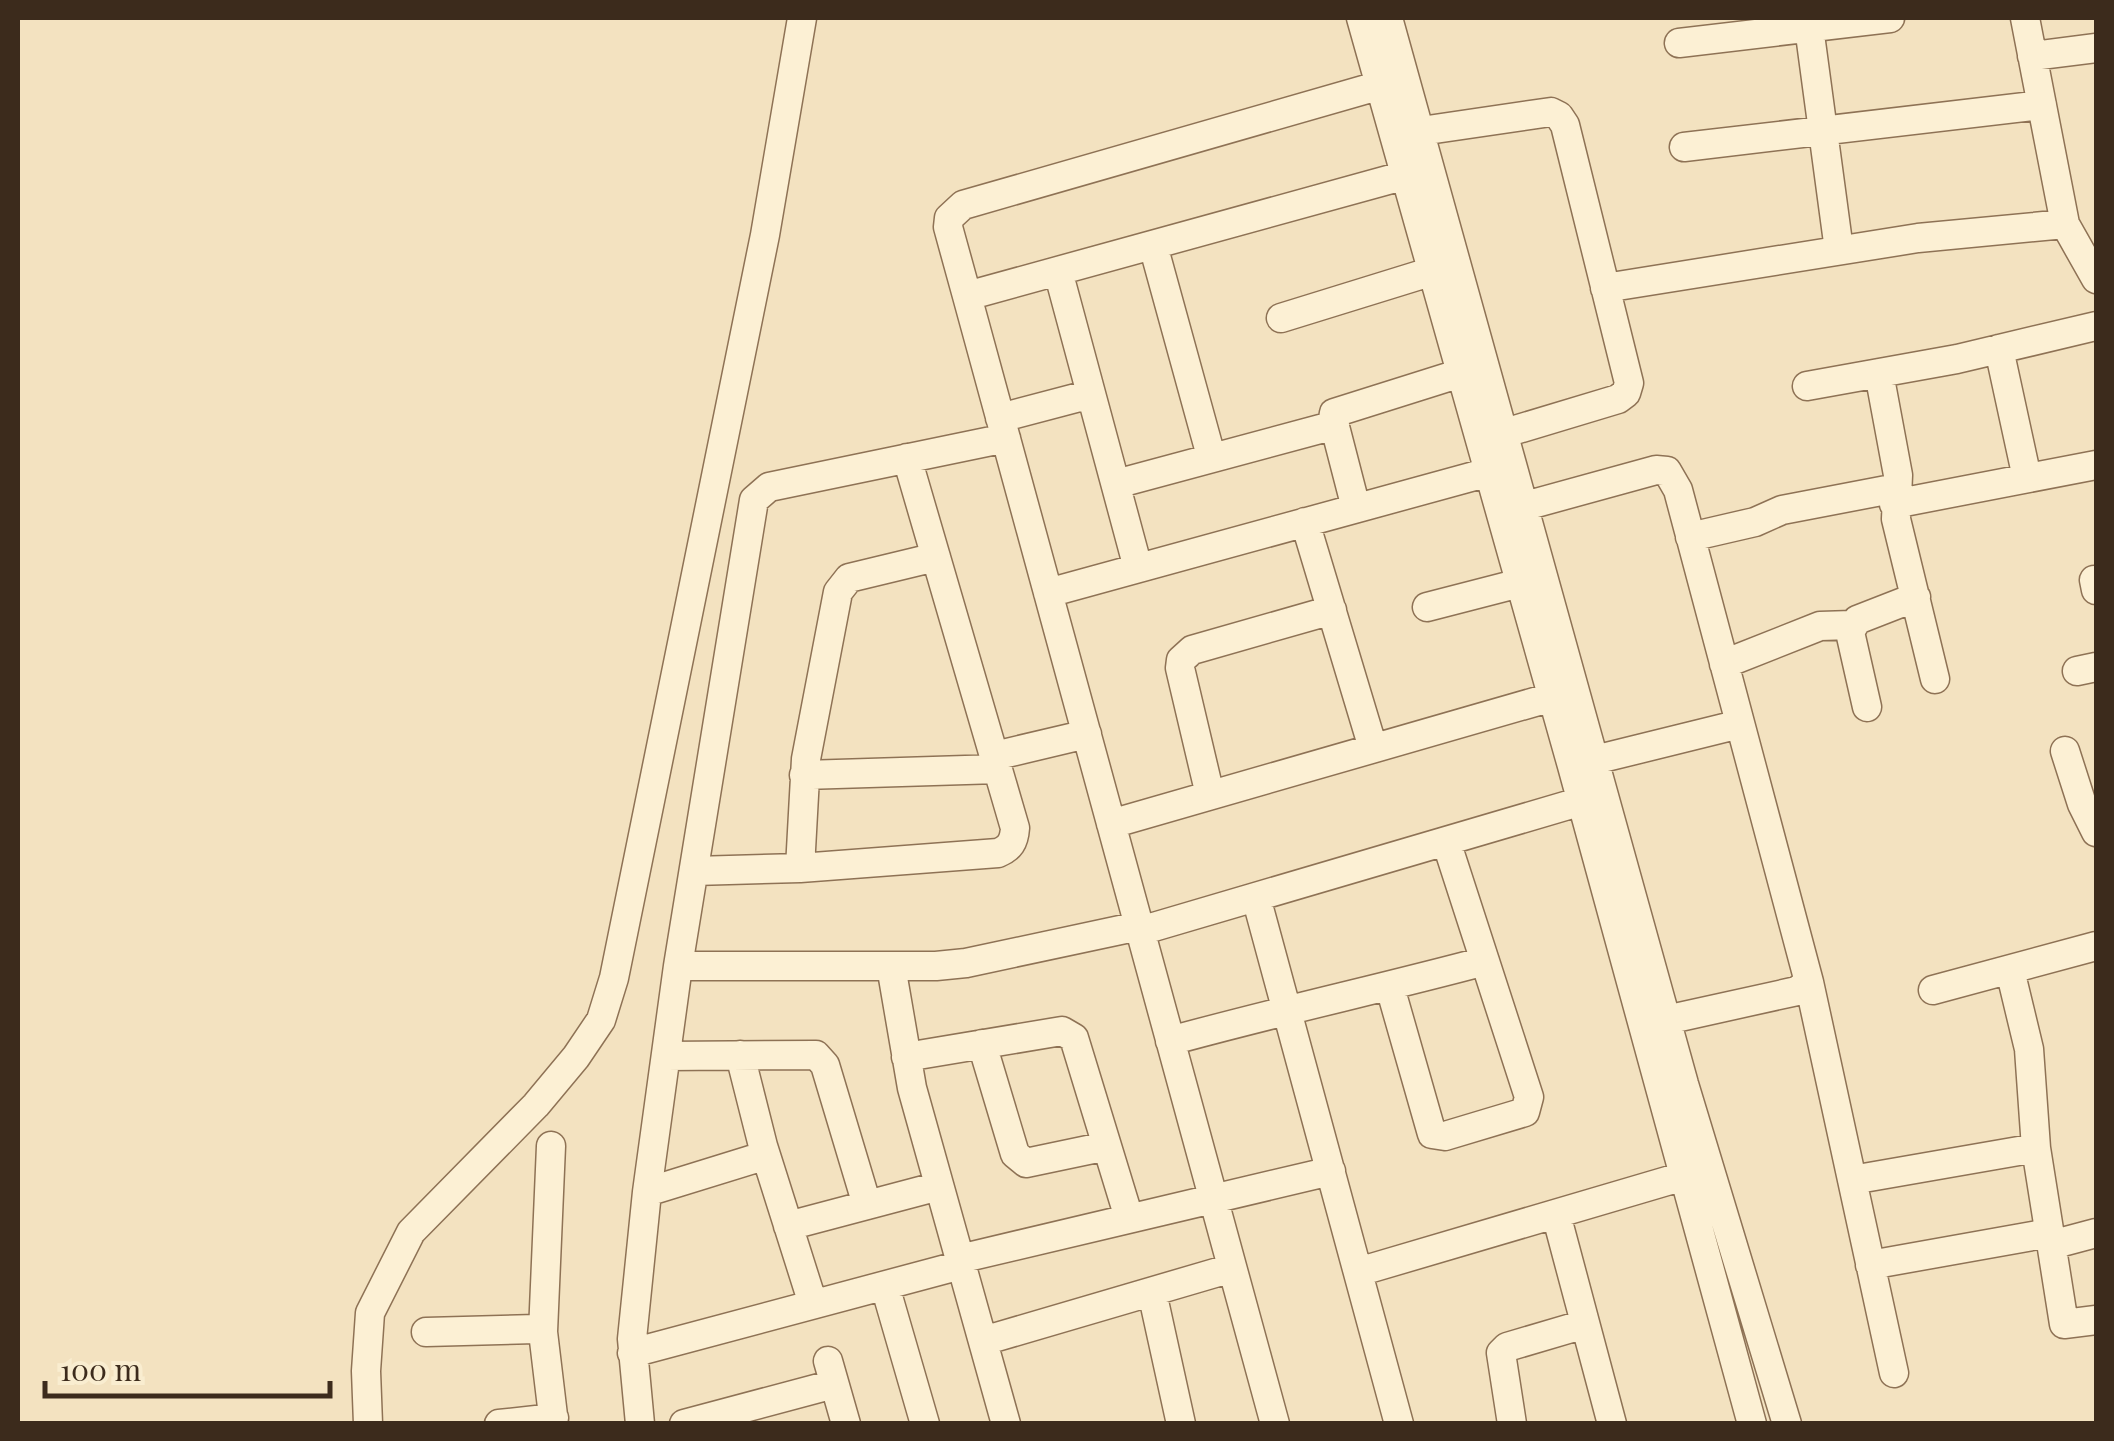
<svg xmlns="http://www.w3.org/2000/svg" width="2114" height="1441" font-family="'Playfair Display',serif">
<rect width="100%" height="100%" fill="#f3e2c0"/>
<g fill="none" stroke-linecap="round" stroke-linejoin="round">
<defs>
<path id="minor" d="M1361,18L1572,766L1752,1424
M1388,18L1684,1084L1787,1424
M2025,18L2065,224L2096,279
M1809,27L1839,250
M1679,43L1890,18
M2032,56L2096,48
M1421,131L1551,112L1559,116L1565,125L1629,383L1626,393L1618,399L1505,433
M1684,147L2042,105
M1153,245L1211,456
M1058,271L1138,568
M1605,288L1918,238L2065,224
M967,296L1406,175
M1281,318L1433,271
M1999,349L2027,478
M1879,373L1898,475L1896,519L1935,679
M1807,386L1957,359L2096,326
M1000,418L1091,394
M1116,484L1335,425
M1894,504L2096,465
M1525,506L1656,470L1667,471L1678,490L1809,982L1797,991L1666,1020
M1356,508L1333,419L1334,413L1461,373
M1305,522L1373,748
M1690,537L1755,522L1782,510L1897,488
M2094,580L2096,590
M1048,593L1489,472
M1427,607L1520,583
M1724,664L1820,626L1852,625
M2077,671L2096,667
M1867,707L1850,632L1857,620L1916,597
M2065,751L2082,804L2096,832
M994,756L1087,734
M1578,764L1740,724
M804,775L998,769
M1210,795L1180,668L1181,660L1192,650L1332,610
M1111,824L1552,697
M800,868L806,759L838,592L849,578L936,557
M694,871L800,868L998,853C1010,848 1014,842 1015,828L907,458
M1256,897L1399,1424
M1140,931L1599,796
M678,966H936L966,963L1139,926
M891,966L912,1088L1006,1424
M2010,970L2029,1049L2036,1148L2064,1324L2096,1320
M1809,982L1894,1373
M1390,987L1432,1134L1445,1136L1525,1112L1529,1097L1446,841
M1933,990L2096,946
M1170,1041C1275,1012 1380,989 1485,961
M982,1044L1015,1154L1026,1163L1107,1146
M666,1056L816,1055L825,1065L867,1205
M906,1057L1062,1031L1074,1038L1129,1218
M763,1146L813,1304
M1852,1180L2036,1148
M647,1192L760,1157L763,1146L740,1055
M1556,1214L1612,1424
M788,1226L939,1186
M2051,1245L2096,1233
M959,1259L1331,1171
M1870,1265L2049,1233
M1358,1272L1684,1176
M885,1286L925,1424
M1152,1292L1181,1424
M426,1332L536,1329L543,1332L554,1424
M543,1332L551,1146
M983,1341L1232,1268
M632,1353L961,1265
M828,1361L846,1424
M368,1424L366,1371L370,1313L411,1232L536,1105L576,1057L601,1020L614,978L765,235L802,18
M499,1424L554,1418
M640,1424L632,1339L647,1192L678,966L754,500L769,487L1006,438
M684,1424L834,1384
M1275,1424L967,296L948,227L949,218L963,205L1381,85
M1512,1424L1501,1353L1507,1347L1585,1324"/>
</defs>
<use href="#minor" stroke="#8e7255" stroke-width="31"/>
<use href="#minor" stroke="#fcf0d4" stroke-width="28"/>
</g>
<rect width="2114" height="1441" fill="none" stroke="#3c2b1c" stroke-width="40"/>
<path d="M45 1381v15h285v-15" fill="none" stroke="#3c2b1c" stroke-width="5"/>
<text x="60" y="1381" font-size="30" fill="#3c2b1c" stroke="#f9edd0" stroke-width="8" paint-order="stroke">100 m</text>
</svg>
